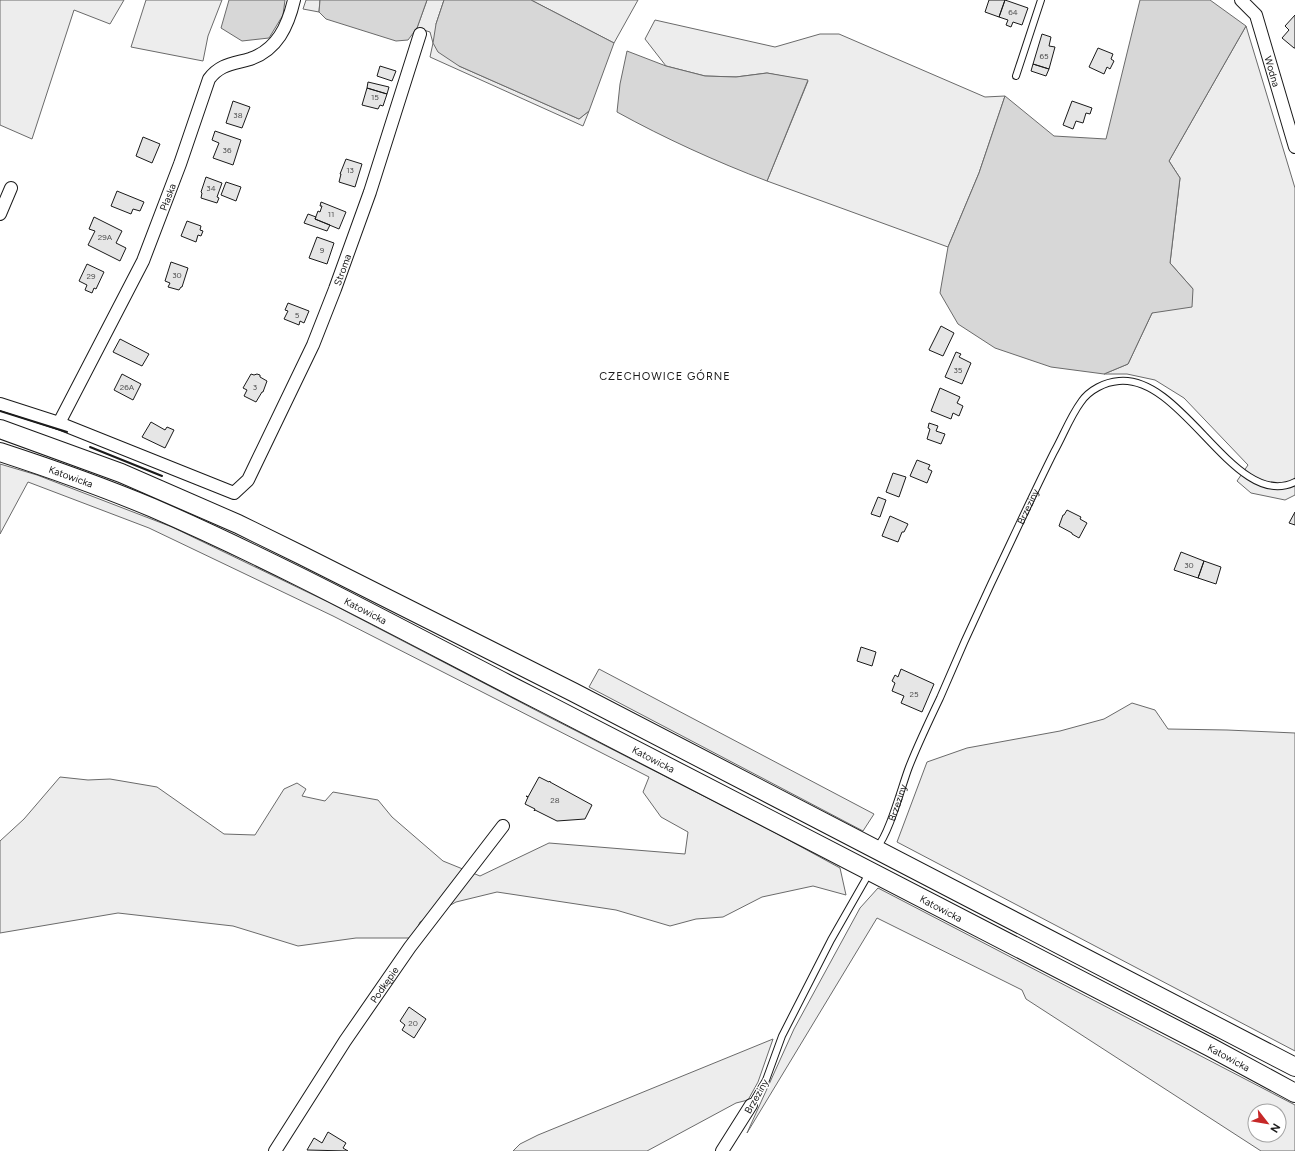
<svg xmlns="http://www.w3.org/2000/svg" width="1295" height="1151" font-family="Figtree,sans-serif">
<rect width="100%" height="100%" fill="#fff"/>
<path fill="#ededed" stroke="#6a6a6a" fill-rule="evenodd" d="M0,0H124L110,24L74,10L32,139L0,125Z
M146,0H222L208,36L203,61L131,47Z
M306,0H320L319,12L303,9Z
M427,0H444L436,24L459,66L579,119L589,111L583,126L430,57L433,43L430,32L417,28Z
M531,0H638L614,43Z
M655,20L775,47L820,34H839L985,97L1005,96L979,173L948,247L767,181L808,81L767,73L736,77L705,76L666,66L645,39Z
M1246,26L1295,188V495L1285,500L1251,493L1237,481L1248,465L1184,398L1155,380L1127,374H1104L1128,364L1152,313L1193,289L1170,263L1180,178L1169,161Z
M0,464L37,475L172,527L328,602L545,715L772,831L840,868L846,895L813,886L762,897L723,917L696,919L670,926L616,910L497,892L456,902L420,922L413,938H356L298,946L233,926L118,913L0,933V841L24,819L60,777L88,780L110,779L157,787L224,834L255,835L284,789L297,783L306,789L302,796L325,801L333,792L378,800L392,817L443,861L480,876L549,843L685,854L688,832L661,817L643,792L649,777L333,616L149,528L28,482L0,534Z
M599,669L874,814L863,831L589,687Z
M1132,703L1155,710L1168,729L1227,730L1295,733V1051L897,842L927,762L967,748L1060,731L1104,719Z
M878,888L1295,1105V1151H1261L1026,999L1022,990L877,918L747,1133L794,1029L860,908ZM1255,1111H1279V1135H1255Z
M773,1039L758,1082L748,1100L736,1103L647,1151H513L520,1144L538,1135Z"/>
<path fill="#d7d7d7" stroke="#6a6a6a" d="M229,0H285L283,15L269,38L242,41L221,28Z
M320,0H427L417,28L408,40L396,41L326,19L319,12Z
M444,0H531L614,43L589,111L579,119L459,66L438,52L433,43L436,24Z
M1140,0H1210L1246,26L1169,161L1180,178L1170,263L1193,289L1192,307L1152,313L1128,364L1104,374L1051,367L995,348L958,324L940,293L948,247L979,173L1005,96L1054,136L1106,139Z
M627,51L666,66L705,76L736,77L767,73L808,80L767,181C717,162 664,138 617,112L620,84Z"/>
<path fill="#e6e6e6" stroke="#1a1a1a" d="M989,0H1005L999,17L985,12Z
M1005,0L1028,8L1022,25L1013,22L1011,27L1006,25L1008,20L999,17Z
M1295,15V48H1294L1282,38L1289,30L1285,26Z
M1042,34L1051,37L1049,46L1055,47L1049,69L1033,64Z
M1098,48L1113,54L1111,59L1114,61L1110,69L1107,67L1104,74L1089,67Z
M1033,64L1049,69L1046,76L1031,71Z
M380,66L396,71L392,81L377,76Z
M368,82L389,87L387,94L367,88Z
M367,88L387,94L383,106L380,105L378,109L362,105Z
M233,101L250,107L242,128L226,123Z
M1072,101L1092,108L1090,114L1086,113L1083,123L1076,121L1073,129L1063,125Z
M215,131L241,140L233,165L213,158L219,143L212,140Z
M143,137L160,144L152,163L136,156Z
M346,159L362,164L355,187L339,182L341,174H340Z
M206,177L222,183L217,197L219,198L217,203L201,198L202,193L201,192Z
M226,182L241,187L236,201L221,195Z
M117,191L144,202L140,211L133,209L131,214L111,206Z
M321,202L346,212L339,229L315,219L318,211L320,212L322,206H320Z
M308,214L316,217L315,219L330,225L327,231L304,223Z
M94,217L122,231L116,243L126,248L120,261L88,245L95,231L89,229Z
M187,221L201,226L200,230L203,231L201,236L198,235L196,242L181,236Z
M317,237L334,243L327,264L309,258Z
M171,262L188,268L182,287H181L179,290L168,287L170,283L165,281Z
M87,264L104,272L96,289L94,288L92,293L85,290L87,285L79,281Z
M288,303L309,311L304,323L300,321L299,325L284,319L288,311L285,310Z
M941,326L954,333L943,356L929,350Z
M120,339L149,354L142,366L113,352Z
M956,352L961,354L959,357L971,363L962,384L945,377Z
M122,374L141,384L133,400L114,390Z
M251,374L254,375L257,374L260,375V377L267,381L263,392H262L256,402L244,396L247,390L243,388Z
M940,388L960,397L957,403L963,406L959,416L953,413L951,419L931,411Z
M151,422L165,430L167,427L174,430L165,448L142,437Z
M929,423L938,426L936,431L945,434L941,444L927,439L930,429L928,428Z
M917,460L930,465L928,469L932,471L927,483L910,476Z
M893,473L906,477L899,497L886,492Z
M878,497L886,500L880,517L871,514Z
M1067,510L1081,517L1080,519L1087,523L1079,538L1072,534V533L1059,526L1063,515H1064Z
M1295,512V525L1289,523Z
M890,516L908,524L904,532H902L898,542L882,536Z
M1181,552L1204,561L1198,578L1174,570Z
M1204,561L1221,567L1216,584L1198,578Z
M861,647L876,652L872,666L857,661Z
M901,669L934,684L922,712L901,703L904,696L892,691L895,683L892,681L895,675L898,677Z
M539,777L549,782L550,781V782L592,805L585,819L557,821L535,810L534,811L535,809L525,804L528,797L526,796L528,797Z
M409,1007L426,1019L414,1038L402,1030L405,1025L400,1021Z
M328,1132L346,1143L343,1148L348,1151L307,1150L314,1138L322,1143Z"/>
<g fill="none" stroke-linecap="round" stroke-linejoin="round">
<defs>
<g id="lane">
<path d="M1016,76L1041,0"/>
<path id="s1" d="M877,847C889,835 902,785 909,767C918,744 929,721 940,698C956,660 973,622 991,584C1012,540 1032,496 1054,452C1063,436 1070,417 1081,402C1089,390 1105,382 1119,381C1184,375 1235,512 1295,482"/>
<path d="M751,1105L766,1080L782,1036L831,940L867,877L873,875"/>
</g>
<g id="street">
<path id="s2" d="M1241,0L1256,15L1295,147"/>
<path d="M0,214L11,188"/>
<path id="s3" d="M0,404L59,423L234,493L248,480L313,345L335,289L370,192L420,34"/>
<path id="s4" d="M59,423L143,261L180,164L209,79C220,64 233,64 250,59C277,50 288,26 294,0"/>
<path id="s5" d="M275,1151L345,1041L410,947L503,826"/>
<path d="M722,1151L751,1105"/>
</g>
<g id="primary">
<path d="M0,429L121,473L238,524L301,555L573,692L1295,1067"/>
<path id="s6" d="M0,452C52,469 103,487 153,508C277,562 397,627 517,689C749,807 979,929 1210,1047L1295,1093"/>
</g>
</defs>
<use href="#lane" stroke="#1a1a1a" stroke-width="8"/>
<use href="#street" stroke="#1a1a1a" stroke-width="14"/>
<use href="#primary" stroke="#1a1a1a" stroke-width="20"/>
<use href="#lane" stroke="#fff" stroke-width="6"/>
<use href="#street" stroke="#fff" stroke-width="12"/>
<use href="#primary" stroke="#fff" stroke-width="18"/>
<path stroke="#1a1a1a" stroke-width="2" d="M0,411L67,432
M90,447L162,476"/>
</g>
<g text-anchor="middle" stroke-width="3" stroke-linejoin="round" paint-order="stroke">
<g font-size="8" fill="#4d4d4d">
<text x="1013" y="15">64</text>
<text x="1044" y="59">65</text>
<text x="375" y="100">15</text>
<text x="238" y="118">38</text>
<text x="227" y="153">36</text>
<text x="350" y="173">13</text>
<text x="211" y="191">34</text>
<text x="331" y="217">11</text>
<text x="105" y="240">29A</text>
<text x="322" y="253">9</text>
<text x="177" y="278">30</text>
<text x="91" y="279">29</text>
<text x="297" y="318">5</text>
<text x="958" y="373">35</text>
<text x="127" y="390">26A</text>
<text x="255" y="390">3</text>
<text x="1189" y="568">30</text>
<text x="914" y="697">25</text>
<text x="555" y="803">28</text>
<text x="413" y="1026">20</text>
</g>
<g font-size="10" fill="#1a1a1a" stroke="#fff">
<text dy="4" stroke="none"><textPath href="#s2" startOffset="80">Wodna</textPath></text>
<text dy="4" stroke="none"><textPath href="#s4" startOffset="251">Płaska</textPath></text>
<text dy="4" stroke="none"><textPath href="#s3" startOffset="500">Stroma</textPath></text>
<text dy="4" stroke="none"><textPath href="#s6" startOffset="75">Katowicka</textPath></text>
<text dy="4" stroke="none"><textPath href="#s1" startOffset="373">Brzeziny</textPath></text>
<text dy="4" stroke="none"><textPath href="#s6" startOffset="399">Katowicka</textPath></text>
<text dy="4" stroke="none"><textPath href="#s6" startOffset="723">Katowicka</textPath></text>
<text dy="4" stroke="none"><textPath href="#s1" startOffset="49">Brzeziny</textPath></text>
<text dy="4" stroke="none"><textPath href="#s6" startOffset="1047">Katowicka</textPath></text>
<text dy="4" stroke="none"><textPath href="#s5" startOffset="199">Podkępie</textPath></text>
<text dy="4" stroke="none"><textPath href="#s6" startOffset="1371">Katowicka</textPath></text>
<text transform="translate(756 1096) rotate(-60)" y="4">Brzeziny</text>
</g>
<g font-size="11" letter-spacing="1" fill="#1a1a1a" stroke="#fff">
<text x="665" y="380">CZECHOWICE GÓRNE</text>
</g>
</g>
<g transform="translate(1267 1123) rotate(121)"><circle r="19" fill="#ffffff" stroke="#a3a3a3"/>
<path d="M0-3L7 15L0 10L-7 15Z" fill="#c62828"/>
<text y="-6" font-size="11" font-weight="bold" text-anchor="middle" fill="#1a1a1a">N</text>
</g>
</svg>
